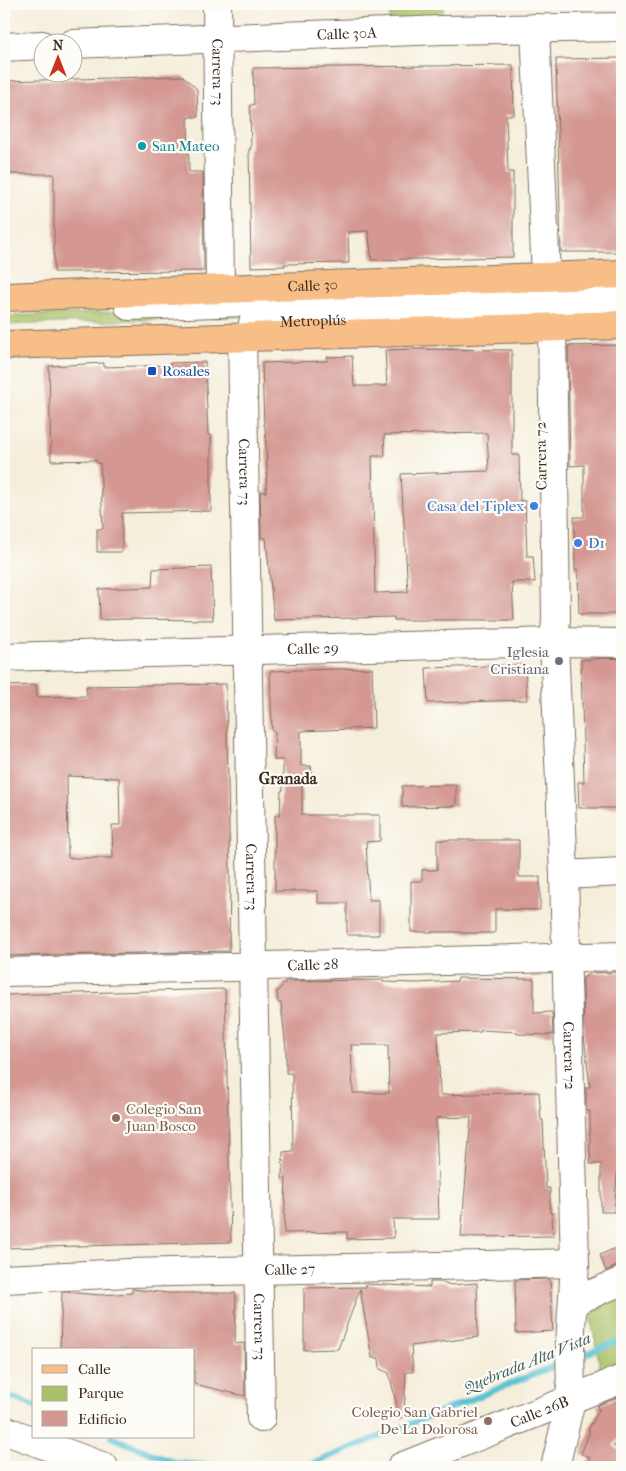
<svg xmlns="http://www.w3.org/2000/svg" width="626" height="1471" font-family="'IM FELL French Canon',serif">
<rect width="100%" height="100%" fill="#fdfcf7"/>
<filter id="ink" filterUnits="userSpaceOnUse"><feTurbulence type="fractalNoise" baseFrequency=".02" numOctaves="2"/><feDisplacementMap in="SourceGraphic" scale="10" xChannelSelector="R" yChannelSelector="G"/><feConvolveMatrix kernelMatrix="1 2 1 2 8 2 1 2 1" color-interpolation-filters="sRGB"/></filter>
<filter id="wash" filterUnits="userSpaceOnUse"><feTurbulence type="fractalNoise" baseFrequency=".0096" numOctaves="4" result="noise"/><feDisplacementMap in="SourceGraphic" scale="20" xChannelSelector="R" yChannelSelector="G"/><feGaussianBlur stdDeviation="1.12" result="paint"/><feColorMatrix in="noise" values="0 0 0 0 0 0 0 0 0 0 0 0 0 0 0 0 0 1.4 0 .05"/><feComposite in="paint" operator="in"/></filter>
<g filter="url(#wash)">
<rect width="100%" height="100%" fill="#f5eedb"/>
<path fill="#a9c166" stroke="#727642" d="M389,4H443V30L390,32Z
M506,298V307L4,325V316Z
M622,1294V1365L601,1374L589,1308Z"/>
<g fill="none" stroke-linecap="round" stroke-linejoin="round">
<path stroke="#58c3d3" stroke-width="6" d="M576,1358L622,1339
M4,1394L34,1406
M111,1437L175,1463L233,1467
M304,1467L564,1362"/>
</g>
<g id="blocks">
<path fill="#d49791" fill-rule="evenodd" d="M622,58V252H561L556,59Z
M513,65L514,115H506L508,172H513V257L372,260L368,231L348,232L349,263L284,264L285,266L251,267L249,149H251L250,105H254L253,68Z
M183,76L197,89L198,117H188L189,172H203L204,271L54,272V174H4V81Z
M622,345V614H579L578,570H575L574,517H584V465L570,466L568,346Z
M413,349L512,350V455H519L520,501H525L527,556H533L535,582H512L514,620H394V617L274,620L266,538H261V529L260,492H266L267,465L265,426H264L262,363L327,361V357L352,356L354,386H387L385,350ZM487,433L489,471L401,474L408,592L375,593L372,456H385L384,435Z
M205,362L208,435H211V511L122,513V552H97V529H103L100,463H96V460L51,461L49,366L104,363V367L170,365V363Z
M211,567L213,620L123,619L100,620L99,589L152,587L153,569Z
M604,658L622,659V808H579L578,782H584L581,660Z
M525,665L527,700L428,703L426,668Z
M372,668L374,728L301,731V766H311V782H302V815H380V841L366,842L369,900H379V935H347V903H318V891H275V815H280L281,791L283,790V760H274L275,731H272L270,671Z
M226,684L230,878L229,951L4,956V686L36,685L37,697L87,696L86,686ZM67,776L119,778L120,825H112L113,858H68Z
M456,785V806L402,807V786Z
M437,840H519V877H540V910L495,909V933H461V932H411V881H422V870H437Z
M622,972V1164H618L614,1212H601V1164H590V1111H586V1087H590L584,1035L583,978L590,973Z
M458,978L534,979V1013L552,1012L553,1035L517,1034V1032L481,1030V1032L438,1033L440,1095L539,1092L541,1120H543L546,1188H550V1213H552L553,1236L461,1237L471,1117L436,1118L439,1219H393L394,1238L347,1239V1232L284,1233L286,1178L282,1179L283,1152L293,1151L292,1073H286V1049L281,1003H278L277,992L286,981L383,980V982L418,983L457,981ZM351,1045H388L389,1093H353Z
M225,989L231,1242L4,1248V995Z
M622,1245V1264L606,1271L600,1255Z
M547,1279H550L553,1331L516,1333L515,1280Z
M430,1282H442L451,1285L477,1283L478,1337L411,1346L413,1372H406L404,1417L400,1418L389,1373L380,1369L379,1358H372L360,1289L338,1349L304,1350V1288L366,1287V1284L430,1287Z
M132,1289L168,1293H236L235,1344L244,1343L245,1396L194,1384V1350H60L62,1292L101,1295L132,1293Z
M618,1397L622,1408V1434L613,1446L622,1451V1467H585L590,1457L581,1454L590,1431L588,1430L599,1410L597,1406Z"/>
</g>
</g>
<g filter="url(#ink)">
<use href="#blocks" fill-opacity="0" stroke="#7c6f60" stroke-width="1"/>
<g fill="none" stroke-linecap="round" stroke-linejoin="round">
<defs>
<g id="minor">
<path id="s1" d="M217,4L220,289"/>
<path d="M535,28L546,277"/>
<path id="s2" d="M72,44L443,30L622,27"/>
<path d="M4,47L42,45"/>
<path d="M129,306L622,289"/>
<path id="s3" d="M253,323L622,310"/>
<path id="s4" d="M552,327L556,619L554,642L564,875L575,1263L570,1344L571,1400L555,1467"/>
<path id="s5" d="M242,337L261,1418"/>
<path id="s6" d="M4,657L554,642L622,643"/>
<path d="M564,875L622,872"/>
<path id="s7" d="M4,972L231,967L622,956"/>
<path id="s8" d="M4,1279L129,1273L575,1263"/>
<path d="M573,1302L622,1281"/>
<path d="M4,1430L104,1467"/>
<path id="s9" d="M401,1467L622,1379"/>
</g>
<g id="major">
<path id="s10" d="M4,297L622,274"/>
<path d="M4,345L622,325"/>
</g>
</defs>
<use href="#minor" stroke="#7c6f60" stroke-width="30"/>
<use href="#major" stroke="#7c6f60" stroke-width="30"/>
<use href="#minor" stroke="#fff" stroke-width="28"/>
<use href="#major" stroke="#f7be88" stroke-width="28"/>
</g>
</g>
<circle fill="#0f9aa8" stroke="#fdfcf7" stroke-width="2" cx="142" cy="146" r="5"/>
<rect fill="#1a4fb4" stroke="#fdfcf7" stroke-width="2" x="147" y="366" width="10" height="10" rx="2.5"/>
<g fill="#3f7fe0" stroke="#fdfcf7" stroke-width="2">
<circle cx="534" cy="506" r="5"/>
<circle cx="578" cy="543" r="5"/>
</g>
<circle fill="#6b7280" stroke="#fdfcf7" stroke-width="2" cx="559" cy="661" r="5"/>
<g fill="#8d6e63" stroke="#fdfcf7" stroke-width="2">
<circle cx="116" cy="1118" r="5"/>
<circle cx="488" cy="1421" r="5"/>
</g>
<g text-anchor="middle" stroke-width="4.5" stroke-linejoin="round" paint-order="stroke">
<g font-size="15" fill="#3b2a1e" stroke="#fdfcf7">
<text dy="5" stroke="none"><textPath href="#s2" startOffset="275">Calle 30A</textPath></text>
<text dy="5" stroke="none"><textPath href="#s1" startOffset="68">Carrera 73</textPath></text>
<text dy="5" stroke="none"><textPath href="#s10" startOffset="309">Calle 30</textPath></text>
<text dy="5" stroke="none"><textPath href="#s3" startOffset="60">Metroplús</textPath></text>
<text transform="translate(541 456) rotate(-91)" y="5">Carrera 72</text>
<text dy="5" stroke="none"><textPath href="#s5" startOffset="135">Carrera 73</textPath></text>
<text dy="5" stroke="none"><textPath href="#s6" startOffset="309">Calle 29</textPath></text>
<text dy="5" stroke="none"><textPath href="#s5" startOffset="540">Carrera 73</textPath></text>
<text dy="5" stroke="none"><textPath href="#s7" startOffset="309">Calle 28</textPath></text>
<text dy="5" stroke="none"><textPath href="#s4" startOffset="729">Carrera 72</textPath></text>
<text dy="5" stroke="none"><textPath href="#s8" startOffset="286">Calle 27</textPath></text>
<text dy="5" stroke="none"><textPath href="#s5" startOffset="990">Carrera 73</textPath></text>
<text dy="5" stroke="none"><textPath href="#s9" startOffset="149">Calle 26B</textPath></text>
</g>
<g font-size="15" fill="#0d838f" stroke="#fdfcf7" text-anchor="start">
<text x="152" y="151">San Mateo</text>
</g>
<g font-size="15" fill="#164399" stroke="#fdfcf7" text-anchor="start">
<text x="162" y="376">Rosales</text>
</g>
<g font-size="15" fill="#366cbe" stroke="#fdfcf7" text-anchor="end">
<text x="524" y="511">Casa del Tiplex</text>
<text x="588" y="548" text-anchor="start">D1</text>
</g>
<g font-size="15" fill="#5b616d" stroke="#fdfcf7" text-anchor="end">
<text x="549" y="657">Iglesia<tspan x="549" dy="17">Cristiana</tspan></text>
</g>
<g font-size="15" fill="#785e54" stroke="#fdfcf7" text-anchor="start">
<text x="126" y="1114">Colegio San<tspan x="126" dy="17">Juan Bosco</tspan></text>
<text x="478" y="1417" text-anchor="end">Colegio San Gabriel<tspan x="478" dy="17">De La Dolorosa</tspan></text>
</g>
<g font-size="16" font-weight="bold" fill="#3b2a1e" stroke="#fdfcf7">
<text x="288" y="784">Granada</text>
</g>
<g font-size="16" font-style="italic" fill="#45605d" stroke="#fdfcf7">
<text transform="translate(527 1362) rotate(-22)" y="6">Quebrada Alta Vista</text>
</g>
</g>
<rect width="626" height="1471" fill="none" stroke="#fdfcf7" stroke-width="20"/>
<rect x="32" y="1348" width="162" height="90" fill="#fdfcf7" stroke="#afa8a0"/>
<rect x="42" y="1365" width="25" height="8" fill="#f7be88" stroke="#afa8a0"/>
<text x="78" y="1374" font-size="15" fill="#3b2a1e">Calle</text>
<rect x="42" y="1386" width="25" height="15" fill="#a9c166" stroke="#afa8a0"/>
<text x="78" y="1398" font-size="15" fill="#3b2a1e">Parque</text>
<rect x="42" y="1411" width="25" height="15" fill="#d49791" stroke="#afa8a0"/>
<text x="78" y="1424" font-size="15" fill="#3b2a1e">Edificio</text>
<g transform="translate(58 58)"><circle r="24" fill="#fdfcf7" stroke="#afa8a0"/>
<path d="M0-4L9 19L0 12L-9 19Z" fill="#c8321e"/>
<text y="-8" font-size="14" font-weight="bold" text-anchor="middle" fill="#3b2a1e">N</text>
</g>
</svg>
